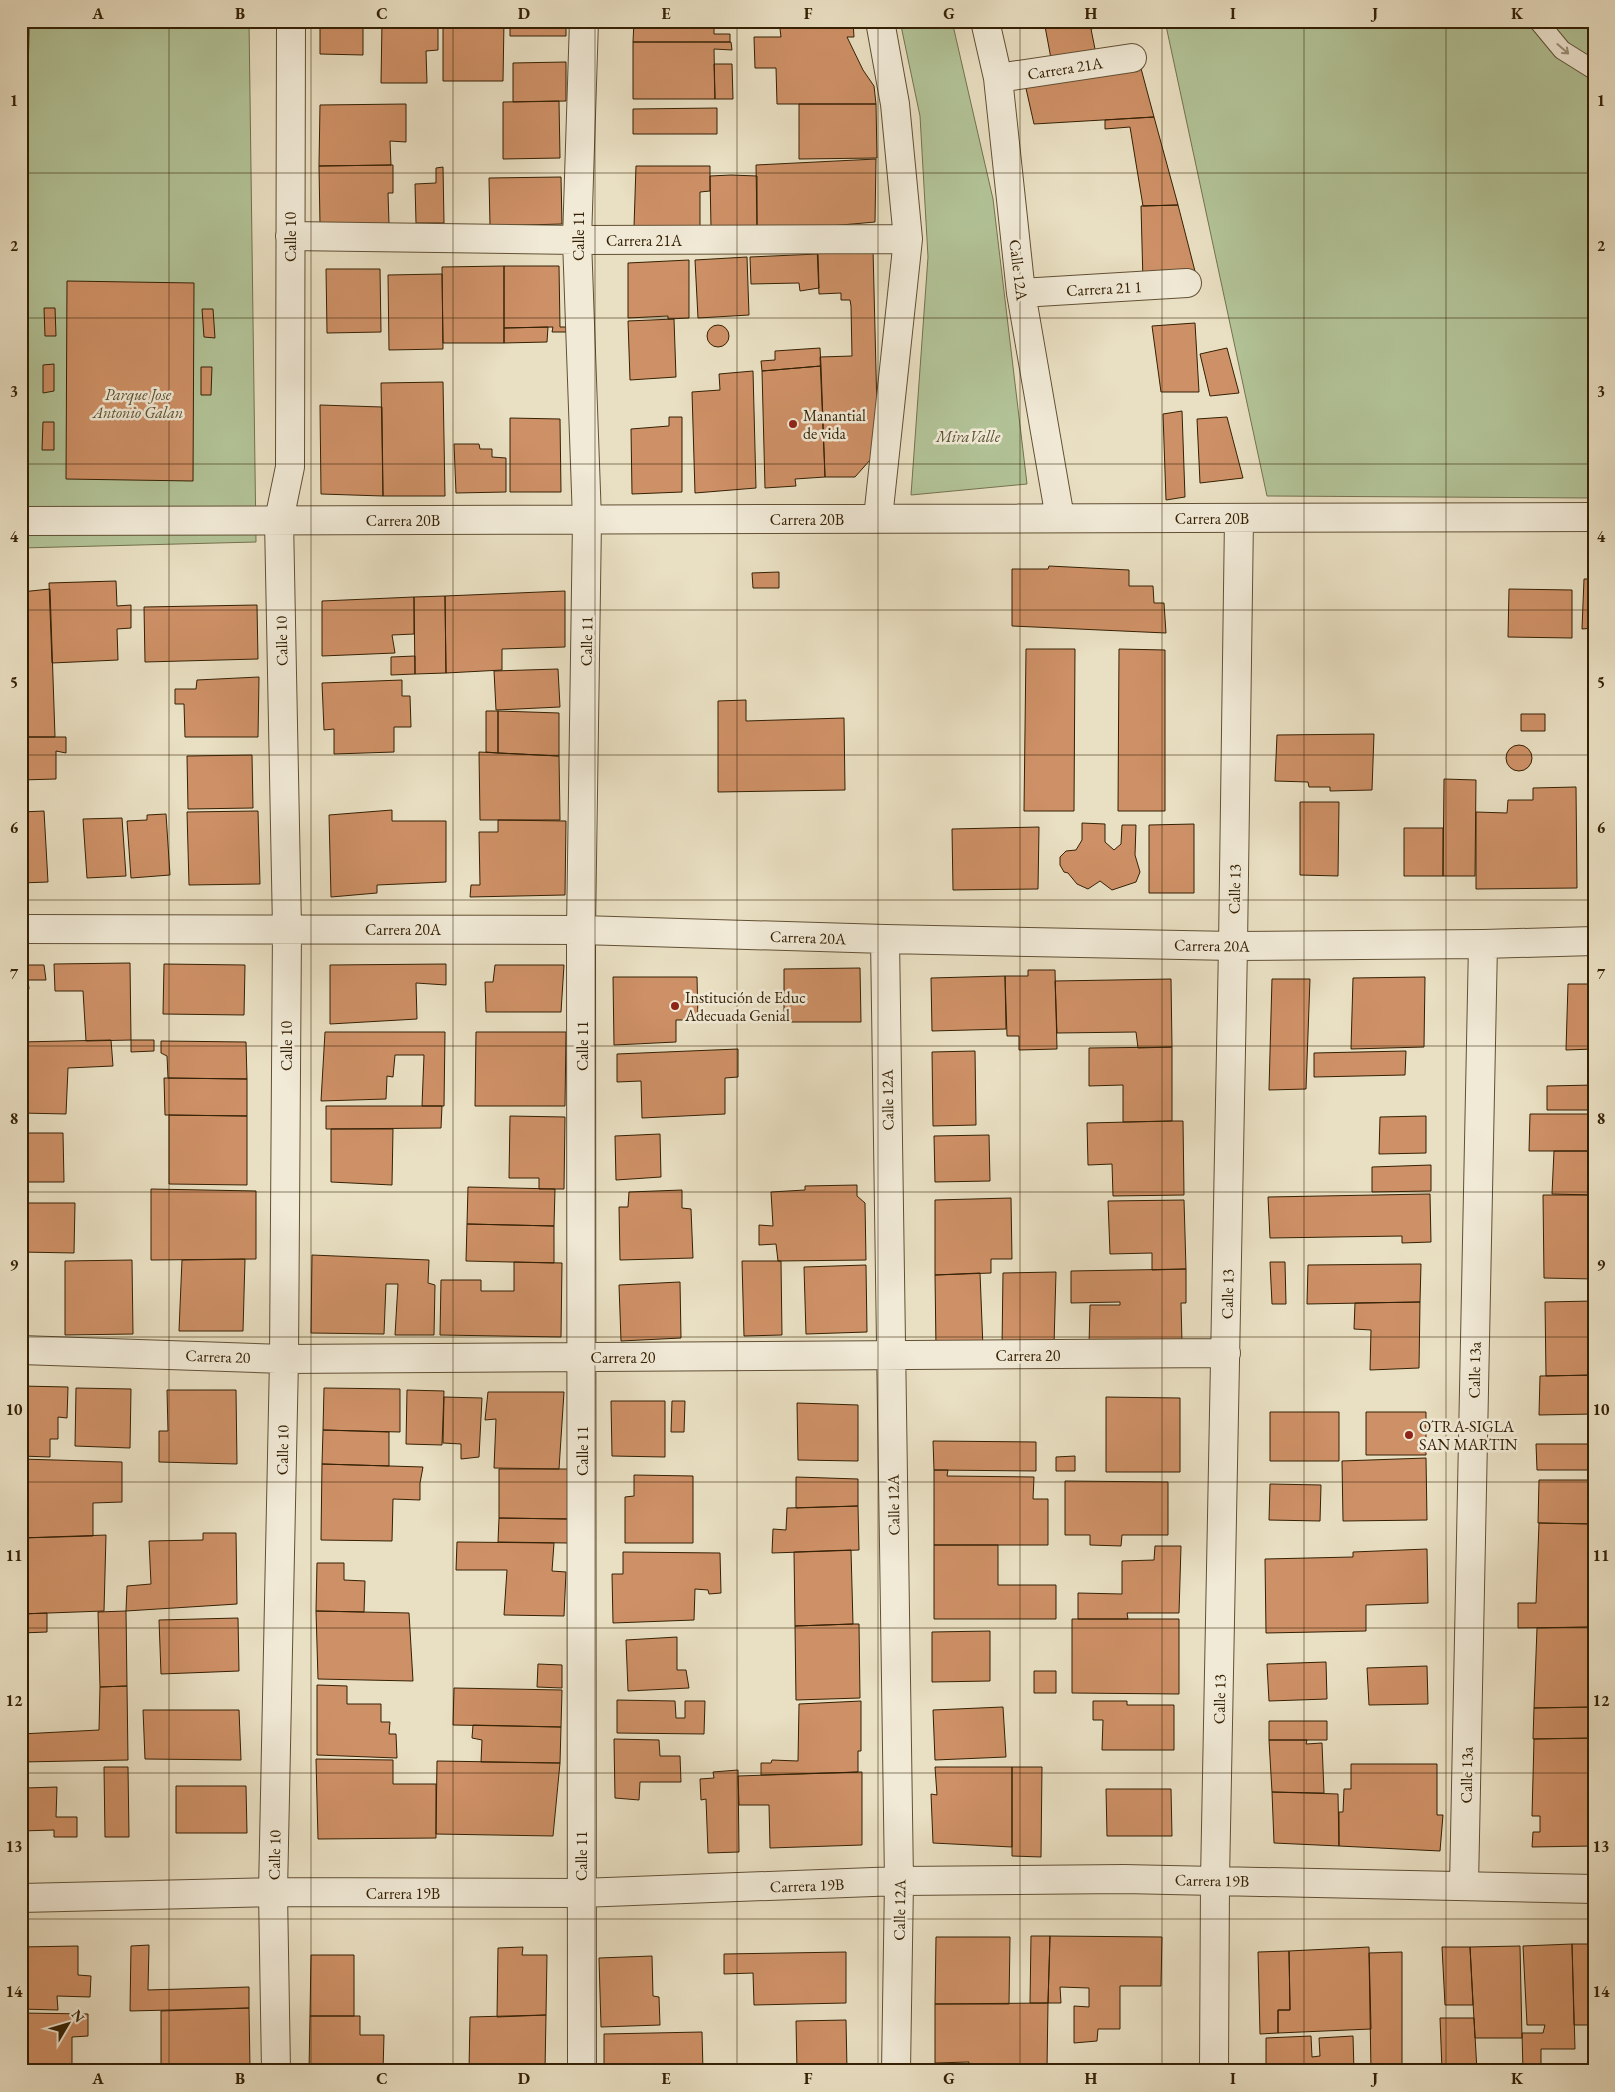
<svg xmlns="http://www.w3.org/2000/svg" width="1615" height="2092" font-family="'EB Garamond',serif">
<rect width="100%" height="100%" fill="#e9dfc2"/>
<filter id="stains"><feTurbulence type="fractalNoise" baseFrequency=".004" numOctaves="4"/><feColorMatrix values="0 0 0 0 .2 0 0 0 0 .09 0 0 0 0 .02 0 0 0 .5 -.17"/></filter>
<radialGradient id="worn" r=".72"><stop offset=".6" stop-color="#630" stop-opacity="0"/><stop offset="1" stop-color="#630" stop-opacity=".3"/></radialGradient>
<path fill="#b2c397" stroke="#74724e" d="M30,21H249L256,542L21,548V220Z
M900,21H952L993,199L1027,484L911,495L928,257L920,116Z
M1165,21H1594V498L1267,496Z"/>
<path fill="#ce9066" stroke="#352104" d="M320,21H363V55L320,54Z
M382,21H438V50L426,51L427,83H381Z
M443,21H504L503,81H443Z
M510,21H566V36H510Z
M634,21H714V34H730V42H633Z
M779,21H853L854,37H847L863,70L874,86L876,104H777L776,68H755L754,37H781Z
M1044,21H1099L1100,27L1091,29L1097,59L1052,64Z
M633,42H731L732,50L714,49L715,99H633Z
M1139,61L1154,117L1034,124L1025,84Z
M566,62V101L513,102V63Z
M714,64H732L733,99H715Z
M559,101L560,158L503,159V102Z
M406,104V142L390,141L391,165L319,166L320,105Z
M799,104H876L877,158L799,159Z
M717,108V134H633V109Z
M1154,117L1178,205L1143,206L1130,127L1105,129V120Z
M876,159L875,222L830,226H757L756,165Z
M393,165V193H388L389,224L320,225L319,166Z
M636,166H710V191L700,192V227H634Z
M443,167L444,223H416L415,184L436,183V168Z
M731,175L757,176V226L711,228L710,176Z
M561,177L562,224L490,226L489,178Z
M1178,205L1197,279L1143,282L1141,206Z
M817,247L873,249L878,451L855,477H825L820,357L852,356L851,306L850,300H841V293L819,294Z
M818,254L819,288L800,291L799,283L751,284L750,257Z
M747,257L749,315L698,318L695,260Z
M689,260V318L668,319V316L628,318V263Z
M504,266V343H443L442,267Z
M504,266H559L560,327H566V332H552L553,327L504,328Z
M326,269H380L381,332L327,333Z
M442,274L443,349L389,350L388,275Z
M67,281L194,283L193,481L66,479Z
M44,308H55L56,336H45Z
M202,309H213L215,338L204,337Z
M674,319L676,377L630,380L628,321Z
M1195,323L1199,392H1161L1152,326Z
M707 336a11 11 0 1 1 22 0a11 11 0 1 1-22 0Z
M548,327L547,342L504,343V328Z
M820,348L821,366L762,371L761,361L775,360V351Z
M1227,348L1239,393L1210,396L1200,354Z
M54,364V391L43,393V365Z
M821,366L825,477L795,479L796,486L765,488L762,371Z
M201,367H212L211,395H201Z
M753,371L756,488L695,493L692,392L720,390L719,374Z
M443,382L445,496H383L381,383Z
M320,405L382,407L383,496L321,494Z
M1182,411L1185,497L1166,500L1163,414Z
M669,417H682V492L632,494L631,429L669,426Z
M1227,417L1243,478L1200,483L1197,419Z
M510,418L560,419L561,492H510Z
M43,422H54V450H42Z
M454,444H479L480,449H492V457L506,458V492L456,493Z
M1049,566L1129,570V586H1153L1154,603H1164L1166,633L1012,626V569H1048Z
M779,572V588H753L752,573Z
M1584,579H1594V628L1582,629Z
M116,581L117,606L131,605V628L117,629L118,660L52,663L49,583Z
M50,589L55,737H21V592Z
M1509,589L1572,590V638L1508,637Z
M565,591V647L502,649V670L446,673L445,596Z
M445,596L446,673L415,674L414,597Z
M414,597V634L392,635L395,653L322,656V601Z
M257,605L258,659L145,662L144,607Z
M1026,649H1075L1074,811H1024Z
M1119,649L1165,650V811H1118Z
M415,656V674L391,675V657Z
M558,669L560,707L496,710L494,671Z
M259,677L258,737H185L184,704H175V689H196L197,680Z
M402,680V696H410L411,727H394V752L334,754V729L324,730L322,683Z
M746,700V721L844,718L845,790L718,792V701Z
M486,711H498V753L486,752Z
M498,711L559,713V756L498,753Z
M1521,714H1545V731H1521Z
M1374,734L1372,790L1330,791V787H1309L1308,782L1275,781L1277,735Z
M21,737H66V753L56,751V779L21,780Z
M1506 758a13 13 0 1 1 26 0a13 13 0 1 1-26 0Z
M479,752L559,756L560,820H480Z
M252,755L253,808L188,809L187,756Z
M1444,779L1476,780L1475,876H1443Z
M1576,787L1577,888L1476,889V812L1507,813L1508,800H1533V788Z
M1300,802H1339L1338,876L1300,875Z
M392,810V821H446V882L377,885V893L331,897L329,815Z
M44,811L48,882L21,883V812Z
M258,811L260,884L189,885L187,812Z
M166,814L170,875L131,878L127,821L147,820V815Z
M122,818L126,876L87,878L83,819Z
M498,820L566,821L565,895L470,897L471,885H480L479,832H498Z
M1082,823L1105,824V842L1114,850L1121,844L1122,825H1136L1135,855L1140,872L1136,882L1112,890L1100,881L1088,889L1077,884L1068,873L1064,872L1060,865V857L1066,851L1076,850L1082,840Z
M1194,824V893H1149V825Z
M1039,827L1038,889L953,890L952,829Z
M1404,828H1443V876H1404Z
M130,963L131,1040L86,1041L83,991H55L54,964Z
M164,964L245,965L244,1015L163,1014Z
M446,964V985L416,983L417,1019L330,1024V965Z
M21,965H44L46,980H28L29,989L21,990Z
M495,965H564L561,1012H486L485,982H493Z
M860,968L861,1022H784V969Z
M1028,970H1055L1057,1049L1019,1050V1036H1007L1005,976H1028Z
M1005,976L1006,1029L932,1031L931,978Z
M613,977H697L698,1020H676V1042L614,1045Z
M1425,977L1424,1047L1351,1049L1353,978Z
M1171,979L1172,1047L1138,1048L1136,1032L1057,1033L1055,981Z
M1272,979H1310L1306,1089L1269,1090Z
M1568,984H1594V1049L1566,1050Z
M325,1032H445L444,1106H422L424,1055H395L393,1077L387,1076L386,1099L321,1101Z
M476,1032H566L565,1106H475Z
M111,1040L113,1066L68,1068L66,1114L21,1113V1042Z
M131,1040H154V1051L131,1052Z
M161,1041L246,1042L247,1079L168,1078L167,1056L161,1053Z
M1172,1047V1121L1123,1122V1085L1089,1086V1048Z
M738,1049V1077L725,1078V1114L642,1118L641,1081L617,1082V1054Z
M975,1051L976,1125L933,1126L932,1052Z
M1406,1051L1405,1075L1314,1077V1053Z
M164,1078L247,1079V1116L165,1115Z
M1594,1085V1110H1547V1086Z
M326,1106H442L441,1128L326,1129Z
M1530,1114H1594V1151H1529Z
M169,1115L247,1116V1185L169,1184Z
M510,1116L565,1117L564,1189H539V1178H509Z
M1426,1116V1153L1379,1154L1380,1117Z
M1172,1121H1183L1184,1195L1113,1196L1112,1164L1088,1165L1087,1123Z
M331,1129H393L392,1185L331,1182Z
M21,1133H63L64,1182H21Z
M660,1134L661,1177L616,1180L615,1136Z
M989,1135L990,1181L935,1182L934,1136Z
M1554,1151H1594V1195L1552,1194Z
M1431,1165V1191L1372,1192V1167Z
M857,1185V1196L865,1203L866,1260L778,1261L776,1244L759,1245V1225L773,1226L771,1192L805,1190V1186Z
M468,1187L555,1189L554,1226L467,1224Z
M151,1189L256,1191V1259L151,1260Z
M682,1190V1208L691,1209L693,1258L620,1260L619,1207H628L629,1192Z
M1430,1194L1431,1242L1402,1243V1236L1270,1238L1268,1197Z
M1543,1195H1594V1279L1544,1278Z
M1011,1198L1012,1259H991V1273L935,1275V1200Z
M1184,1200L1186,1269L1152,1270V1253L1110,1254L1108,1201Z
M21,1203H75L74,1253L21,1252Z
M467,1224L554,1226V1263L466,1261Z
M312,1255L429,1260L428,1283L435,1285L434,1335H395L398,1284H386L384,1334L311,1333Z
M245,1259L243,1331H179L182,1260Z
M132,1260L133,1334L65,1335V1261Z
M742,1261H781L782,1335L744,1336Z
M514,1262L562,1263L561,1337L440,1335L441,1280H481V1291H514Z
M1270,1262H1285L1286,1304H1272Z
M1421,1264L1420,1302L1307,1304L1308,1265Z
M866,1265L867,1332L806,1334L804,1267Z
M1186,1269V1303H1181L1182,1343L1089,1345L1090,1305H1120V1302L1071,1303V1271Z
M1056,1272L1054,1345L1002,1347L1003,1273Z
M980,1273L983,1348H936L935,1275Z
M680,1282L681,1338L621,1341L619,1285Z
M1594,1301V1375L1546,1376L1545,1302Z
M1420,1302L1419,1368L1370,1370L1371,1330L1354,1329L1355,1303Z
M1594,1375V1414L1539,1415L1540,1376Z
M21,1386L68,1387L67,1418L58,1417V1439H50V1457L21,1456Z
M76,1388L131,1389L130,1448L75,1446Z
M324,1388L400,1389V1432L323,1430Z
M167,1390H236L237,1464L159,1462V1431H168Z
M407,1390L444,1391L442,1445L406,1444Z
M488,1392H564L559,1469L494,1468L496,1419L485,1420Z
M444,1397L482,1398L479,1457L461,1459V1444L443,1443Z
M1106,1397L1180,1398V1472H1106Z
M611,1401H665V1457L612,1456Z
M672,1401H685L684,1432H671Z
M797,1403L858,1405V1461L798,1460Z
M1270,1412H1339V1461H1270Z
M1366,1412H1426V1455H1366Z
M323,1430L389,1432V1466L322,1464Z
M933,1441L1036,1442V1471L934,1470Z
M1536,1444H1594V1470H1537Z
M1075,1456V1471H1056V1457Z
M1426,1458L1427,1520L1343,1521L1342,1461Z
M21,1459L122,1462V1502L93,1503V1536L21,1538Z
M322,1464L423,1467L420,1483V1500L393,1499L392,1541L321,1540Z
M499,1469H568V1519L499,1518Z
M934,1470H948L947,1476L1034,1477L1033,1499H1048V1545H934Z
M634,1475L693,1476V1543H625V1497L634,1496Z
M796,1477L858,1479V1506L796,1508Z
M1539,1480H1594V1524L1538,1523Z
M1065,1481L1168,1482V1535H1122L1121,1546L1090,1545V1535H1065Z
M1270,1484L1321,1485L1320,1521L1269,1520Z
M858,1506L859,1550L772,1553L773,1529L786,1530L787,1508Z
M499,1518L568,1519V1543L498,1542Z
M1539,1523L1594,1524V1627L1518,1628V1603H1536Z
M203,1533H236L237,1604L126,1611L127,1586L151,1584L149,1541L203,1540Z
M106,1535L104,1611L21,1614V1538Z
M457,1542L554,1543L552,1571L566,1572L564,1616L504,1615L507,1570H456Z
M934,1545H998V1585H1056V1619H934Z
M1155,1546H1181L1179,1613H1127L1128,1619H1078V1593L1122,1594V1561L1154,1560Z
M1427,1549L1428,1603L1366,1605V1631L1266,1633L1265,1559L1353,1557V1552Z
M851,1550L853,1624L795,1626L794,1552Z
M623,1552L720,1553L721,1593L709,1594L708,1590L695,1589L694,1620L613,1623L612,1574H623Z
M317,1563H344V1580L365,1581L364,1612L316,1611Z
M126,1611L127,1686L100,1687L98,1612Z
M316,1611L409,1613L413,1681L318,1679Z
M47,1613V1632L21,1633V1614Z
M238,1618L239,1671L161,1674L159,1620Z
M1072,1619H1179V1694L1072,1693Z
M853,1624H859L860,1698L796,1700L795,1626Z
M1594,1627V1707L1534,1708L1537,1628Z
M990,1631V1681L932,1682V1632Z
M677,1637V1670H686L689,1688L628,1691L626,1640Z
M1326,1662L1327,1699L1269,1701L1267,1664Z
M538,1664L562,1665V1688L537,1687Z
M1427,1666L1428,1704L1369,1705L1367,1668Z
M1034,1671H1056V1693H1034Z
M317,1685L347,1686V1704H381V1722H390L389,1734H396L397,1758L317,1755Z
M127,1686L128,1760L21,1762V1734L99,1730L100,1687Z
M454,1688L562,1690L561,1727L453,1725Z
M617,1700L675,1701L676,1718H685V1701H705L704,1734L617,1733Z
M861,1701V1751H858V1772L761,1775V1763H771L772,1760L798,1761L799,1704Z
M1093,1701H1127V1705H1174V1750H1102L1103,1720H1093Z
M1003,1707L1006,1757L935,1760L933,1710Z
M1594,1707V1738L1533,1739L1534,1708Z
M143,1710H239L241,1760L145,1759Z
M1269,1721H1327V1740H1269Z
M473,1725L561,1727L560,1763L481,1762L482,1740L472,1738Z
M1594,1738V1846L1532,1847L1533,1832H1540V1816H1532L1534,1739Z
M614,1739L659,1740L660,1756H680L681,1782H640L639,1800L615,1798Z
M1269,1740H1307L1306,1744L1322,1743L1324,1793L1272,1792Z
M316,1759L393,1760V1784H436V1838L318,1839Z
M437,1761L560,1763L553,1836L436,1834Z
M21,1762H26V1788L57,1787L56,1817H77V1837H54V1830L21,1831Z
M1351,1764H1437V1815H1443L1440,1851L1339,1846V1812H1343L1344,1789H1351Z
M104,1767H128L129,1837H105Z
M935,1767H1012V1847L933,1843L931,1794L937,1795Z
M1012,1767H1042L1041,1857L1012,1856Z
M738,1770L739,1852L708,1853L706,1799L701,1800L700,1779L714,1778L713,1772Z
M862,1772V1845L770,1848L769,1805H739L738,1776Z
M176,1786H246L247,1833H176Z
M1106,1789H1171L1172,1836H1107Z
M1272,1792L1338,1794L1339,1846L1274,1843Z
M1031,1936H1050L1048,2003H1030Z
M1050,1936L1162,1937L1161,1986H1120V2029H1098L1097,2041L1074,2043V2006L1089,2007V1988L1060,1987L1061,2003H1048Z
M936,1937H1010L1009,2004H935Z
M1572,1944H1594V2025H1574Z
M1572,1944L1575,2049H1541V2071H1523L1522,2033H1543L1545,2025H1527L1523,1946Z
M149,1945L148,1990L249,1987V2008L130,2011L131,1946Z
M78,1946V1975L91,1976L90,1997L57,1996L58,2010L21,2009V1947Z
M1520,1946L1522,2038H1475L1470,1947Z
M523,1947L522,1955H547L546,2015L497,2017L498,1948Z
M1369,1947L1371,2029L1278,2033V2010H1290L1289,1951Z
M1442,1947H1470L1473,2005H1445Z
M1289,1951L1290,2010H1278V2033L1260,2034L1258,1952Z
M846,1952V2003L754,2005L753,1973L724,1974V1954Z
M1402,1952V2066L1398,2071H1371L1369,1953Z
M311,1955H354V2016H310Z
M652,1956L653,1996L659,1997L660,2025L601,2027L599,1958Z
M1048,2003L1047,2069L967,2071L969,2062L935,2063V2004Z
M249,2008L250,2069L161,2071V2011Z
M21,2013L88,2014V2036L72,2037V2071H21Z
M546,2015L545,2071H469L470,2017Z
M310,2016H360V2035H384L383,2071H309Z
M1440,2018H1474L1477,2071H1455V2069L1442,2070Z
M846,2020L847,2070L797,2071L796,2021Z
M702,2032L703,2071H604V2034Z
M1311,2036L1312,2057L1320,2056L1319,2038L1353,2036L1354,2071H1266V2038Z
M1575,2067H1594V2071H1575Z"/>
<g fill="none" stroke-linecap="round" stroke-linejoin="round">
<defs>
<path id="lane" d="M1538,21L1562,50L1594,70"/>
<path id="street" d="M985,21L998,78L1021,293L1060,518
M998,78L1132,58
M290,236L577,240L908,239
M1021,293L1187,283
M878,518L908,239L895,104L880,21
M21,521L1594,517
M21,929L581,930L885,939L1233,946L1483,944L1594,941
M885,939L899,1881L896,2071
M21,1350L284,1359L1226,1353
M1464,1886L1483,944
M21,1898L273,1892L581,1893L899,1881L1124,1879L1594,1889
M276,2071L273,1892L284,1359L287,928L279,520L290,467L291,21
M582,2071L581,930L587,520L577,240L584,21
M1214,2071L1215,1880L1233,946L1239,518"/>
</defs>
<use href="#lane" stroke="#625034" stroke-width="20"/>
<use href="#street" stroke="#625034" stroke-width="30"/>
<use href="#lane" stroke="#f1ead7" stroke-width="18"/>
<use href="#street" stroke="#f1ead7" stroke-width="28"/>
</g>
<defs><path id="oneway-shaft" d="M-6 0H5M1.5-3L5.5 0L1.5 3" fill="none" stroke-width="1.6" stroke-linecap="round" stroke-linejoin="round" transform="scale(1.25)"/></defs>
<use stroke="#9c9078" href="#oneway-shaft" transform="translate(1563 49) rotate(41)"/>
<path fill="none" stroke="#352104" stroke-width="1" stroke-opacity="0.55" d="M169,21V2071M311,21V2071M453,21V2071M595,21V2071M737,21V2071M878,21V2071M1020,21V2071M1162,21V2071M1304,21V2071M1446,21V2071M21,173H1594M21,318H1594M21,464H1594M21,610H1594M21,755H1594M21,900H1594M21,1046H1594M21,1192H1594M21,1337H1594M21,1482H1594M21,1628H1594M21,1773H1594M21,1919H1594"/>
<g fill="#8f2418" stroke="#f1ead7" stroke-width="2">
<circle cx="793" cy="424" r="5"/>
<circle cx="675" cy="1006" r="5"/>
<circle cx="1409" cy="1435" r="5"/>
</g>
<g text-anchor="middle" stroke-width="5" stroke-linejoin="round" paint-order="stroke">
<g font-size="16" fill="#352104" stroke="#f1ead7">
<text transform="translate(1065 68) rotate(-9)" y="6">Carrera 21A</text>
<text transform="translate(578 236) rotate(-90)" y="6">Calle 11</text>
<text transform="translate(290 237) rotate(-90)" y="6">Calle 10</text>
<text x="644" y="246">Carrera 21A</text>
<text transform="translate(1019 270) rotate(83)" y="6">Calle 12A</text>
<text transform="translate(1104 288) rotate(-3)" y="6">Carrera 21 1</text>
<text x="1212" y="524">Carrera 20B</text>
<text x="807" y="525">Carrera 20B</text>
<text x="403" y="526">Carrera 20B</text>
<text transform="translate(281 641) rotate(-91)" y="6">Calle 10</text>
<text transform="translate(586 641) rotate(-89)" y="6">Calle 11</text>
<text transform="translate(1234 889) rotate(-89)" y="6">Calle 13</text>
<text x="403" y="935">Carrera 20A</text>
<text transform="translate(808 937) rotate(2)" y="6">Carrera 20A</text>
<text transform="translate(1212 945) rotate(1)" y="6">Carrera 20A</text>
<text transform="translate(286 1046) rotate(-90)" y="6">Calle 10</text>
<text transform="translate(582 1046) rotate(-90)" y="6">Calle 11</text>
<text transform="translate(887 1100) rotate(-91)" y="6">Calle 12A</text>
<text transform="translate(1227 1294) rotate(-89)" y="6">Calle 13</text>
<text x="1028" y="1361">Carrera 20</text>
<text transform="translate(218 1356) rotate(2)" y="6">Carrera 20</text>
<text x="623" y="1363">Carrera 20</text>
<text transform="translate(1474 1370) rotate(-89)" y="6">Calle 13a</text>
<text transform="translate(282 1450) rotate(-89)" y="6">Calle 10</text>
<text transform="translate(582 1451) rotate(-90)" y="6">Calle 11</text>
<text transform="translate(893 1505) rotate(-91)" y="6">Calle 12A</text>
<text transform="translate(1219 1699) rotate(-89)" y="6">Calle 13</text>
<text transform="translate(1466 1775) rotate(-89)" y="6">Calle 13a</text>
<text transform="translate(274 1855) rotate(-89)" y="6">Calle 10</text>
<text transform="translate(581 1856) rotate(-90)" y="6">Calle 11</text>
<text transform="translate(1212 1880) rotate(1)" y="6">Carrera 19B</text>
<text transform="translate(807 1885) rotate(-2)" y="6">Carrera 19B</text>
<text x="403" y="1899">Carrera 19B</text>
<text transform="translate(899 1910) rotate(-89)" y="6">Calle 12A</text>
</g>
<g font-size="16" font-style="italic" fill="#5a5230" stroke="#f1ead7">
<text x="138" y="400">Parque Jose<tspan x="138" dy="18">Antonio Galan</tspan></text>
<text x="968" y="442">MiraValle</text>
</g>
<g font-size="16" fill="#352104" stroke="#f1ead7" text-anchor="start">
<text x="803" y="421">Manantial<tspan x="803" dy="18">de vida</tspan></text>
<text x="685" y="1003">Institución de Educ<tspan x="685" dy="18">Adecuada Genial</tspan></text>
<text x="1419" y="1432">OTRA-SIGLA<tspan x="1419" dy="18">SAN MARTIN</tspan></text>
</g>
</g>
<rect width="1615" height="2092" fill="none" stroke="#e9dfc2" stroke-width="55"/>
<g transform="translate(68 2024) rotate(52)" stroke="#f1ead7" stroke-width="4" paint-order="stroke">
<path d="M0-4L9 19L0 12L-9 19Z" fill="#352104"/>
<text y="-8" font-size="14" font-weight="bold" text-anchor="middle" fill="#352104">N</text>
</g>
<rect x="28" y="28" width="1560" height="2036" fill="none" stroke="#352104" stroke-width="2"/>
<g font-size="16" text-anchor="middle" font-weight="bold" fill="#352104">
<text x="98" y="19">A</text>
<text x="240" y="19">B</text>
<text x="382" y="19">C</text>
<text x="524" y="19">D</text>
<text x="666" y="19">E</text>
<text x="808" y="19">F</text>
<text x="949" y="19">G</text>
<text x="1091" y="19">H</text>
<text x="1233" y="19">I</text>
<text x="1375" y="19">J</text>
<text x="1517" y="19">K</text>
<text x="14" y="106">1</text>
<text x="1601" y="106">1</text>
<text x="14" y="251">2</text>
<text x="1601" y="251">2</text>
<text x="14" y="397">3</text>
<text x="1601" y="397">3</text>
<text x="14" y="542">4</text>
<text x="1601" y="542">4</text>
<text x="14" y="688">5</text>
<text x="1601" y="688">5</text>
<text x="14" y="833">6</text>
<text x="1601" y="833">6</text>
<text x="14" y="979">7</text>
<text x="1601" y="979">7</text>
<text x="14" y="1124">8</text>
<text x="1601" y="1124">8</text>
<text x="14" y="1270">9</text>
<text x="1601" y="1270">9</text>
<text x="14" y="1415">10</text>
<text x="1601" y="1415">10</text>
<text x="14" y="1561">11</text>
<text x="1601" y="1561">11</text>
<text x="14" y="1706">12</text>
<text x="1601" y="1706">12</text>
<text x="14" y="1852">13</text>
<text x="1601" y="1852">13</text>
<text x="14" y="1997">14</text>
<text x="1601" y="1997">14</text>
<text x="98" y="2084">A</text>
<text x="240" y="2084">B</text>
<text x="382" y="2084">C</text>
<text x="524" y="2084">D</text>
<text x="666" y="2084">E</text>
<text x="808" y="2084">F</text>
<text x="949" y="2084">G</text>
<text x="1091" y="2084">H</text>
<text x="1233" y="2084">I</text>
<text x="1375" y="2084">J</text>
<text x="1517" y="2084">K</text>
</g>
<rect width="100%" height="100%" filter="url(#stains)"/>
<rect width="100%" height="100%" fill="url(#worn)"/>
</svg>
